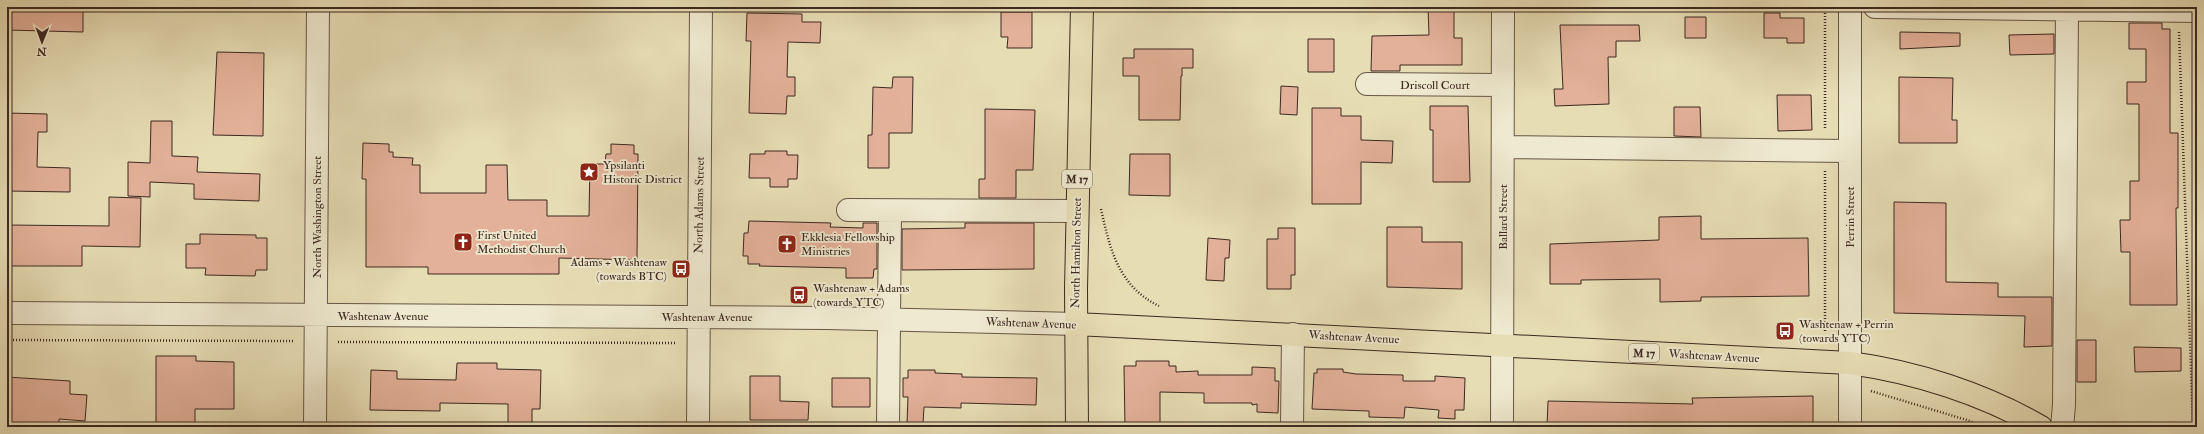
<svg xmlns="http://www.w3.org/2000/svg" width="2204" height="434" font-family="'IM FELL Double Pica',serif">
<rect width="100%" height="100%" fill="#e7ddb5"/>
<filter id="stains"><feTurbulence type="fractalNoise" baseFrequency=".005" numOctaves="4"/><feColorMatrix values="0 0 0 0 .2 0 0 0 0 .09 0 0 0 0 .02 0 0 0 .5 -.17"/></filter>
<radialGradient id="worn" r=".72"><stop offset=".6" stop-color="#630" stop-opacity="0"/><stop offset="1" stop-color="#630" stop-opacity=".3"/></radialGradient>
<path fill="#e3b099" stroke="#3d2921" d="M7,7H83V32L7,30Z
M1428,7H1454V38H1462V65H1400V71H1371L1372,36L1429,35Z
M1001,12H1032V48H1007L1008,37H1001Z
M747,13L802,14V22H821L820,43L788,42L787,77H795V96H787L786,114L749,113L751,41H746Z
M1764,13H1780V18H1804V43H1787V38H1764Z
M1685,17H1706V38H1685Z
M2129,23H2162V29H2170V133H2178V208H2176L2177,305H2130V252H2121L2120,220H2130V181H2139V104H2127V82H2146V49H2129Z
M1560,25H1639L1640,41H1616V57H1608L1609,104L1555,106L1554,89H1563Z
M1900,32L1960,33V46L1900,49Z
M2054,34V54L2010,55L2009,35Z
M1308,39H1334V72H1308Z
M1134,49H1193V68H1182V76H1181L1180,120H1139V76H1123V58H1134Z
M217,52L264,53L263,136L213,135Z
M893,77H913L912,133H889V168H868V135H872L873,87L892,88Z
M1899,77L1953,78L1952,120H1957V143H1899Z
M1281,86L1298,87L1297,115L1280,114Z
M1777,95H1811L1812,130L1778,131Z
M1430,106H1468L1470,182H1433V130H1430Z
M1674,107H1700L1701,137L1674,136Z
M1312,108H1341V116H1361V140L1393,141L1392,163L1361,162V204H1312Z
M985,109L1035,110L1033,170H1016V198H979V179H985Z
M7,113L47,114V132H38L37,167L70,168V192L7,191Z
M151,121H172V156L198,157L197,172L260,174L259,201L194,199V184L150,182V197L128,196V162L150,163Z
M363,143L389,144V152H393V157L413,158L412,165H420V193H486V165H507L508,200H547V216H589L590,164H605L606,154H611V144L634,145V154H638L637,260L559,258V274H428V267H366V179H362Z
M765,151H787V155H798L797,179H788V187H770V178H749L750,154H765Z
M1130,154H1170V196L1129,195Z
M109,197L141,198L140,247L82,246V266H7V225L109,226Z
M1894,202L1946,203V282L1998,283V297H2052V346L2024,347L2025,316L1894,313Z
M1701,216V239L1808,238L1809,296L1701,297V301L1660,302V279L1581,280V284H1550V244L1659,240V217Z
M749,221L831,223L830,227L863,228V223H877V269H874L873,278H846V268L759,266L760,264H748V256H743L744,233H748Z
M965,223H1034V269L902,270V229L965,228Z
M1387,227H1422V242H1462V289L1387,287Z
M1278,228H1295V275H1291V289H1267V239H1278Z
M200,234L256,235V238H267V270H256L255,276L205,275L206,268H186V244H200Z
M1208,238L1230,240L1229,258H1225L1224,281L1206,280Z
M2077,340H2096V382H2077Z
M2134,347L2181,348V371L2135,372Z
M156,356H196V361L234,362V409H195V427H156Z
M1136,361H1169V366H1176V372L1198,371V375H1252V367L1275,368V381H1279L1278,413L1257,412V404L1252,405V403H1204V393L1160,392V427H1125L1124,366H1136Z
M457,363H497V369L541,370L540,409H532V427H508V404L440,403V411L370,410L371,370L397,371V379L456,380Z
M1317,369H1343V372L1356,374L1403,375V381H1435V376L1465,378L1464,410H1455V419L1438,418L1439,410L1405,407L1404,418L1369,417V411L1312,409L1314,373H1317Z
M908,370H935V373L962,374V377L1037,378L1036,405L961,403V408L924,407L923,423H907L908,397H903V378H908Z
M750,376H780V401L809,402L808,420H750Z
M7,377L70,381V394L87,395L85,421L59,419V427H7Z
M832,378H870V407H832Z
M1813,396V427H1547L1548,401L1693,404L1692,398Z"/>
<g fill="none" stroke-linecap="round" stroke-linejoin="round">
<defs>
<path id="minor" d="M1875,7L2197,11
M1367,84L1503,85
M1503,147L1850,151
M848,210L1077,211
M7,313L827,318L1076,324
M315,427L318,7
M698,427L701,7
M888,427L890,211
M1292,427L1293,334
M1502,427L1503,7
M1850,427V7
M2062,427L2064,405L2067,10"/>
<path id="major" d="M1076,324L1850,363C1916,372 1984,394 2041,427
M1077,427L1076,289L1082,7"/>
</defs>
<use href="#minor" stroke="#685646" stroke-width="24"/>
<use href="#major" stroke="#3d2921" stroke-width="24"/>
<path stroke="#3d2921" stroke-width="2.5" stroke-dasharray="1 2" stroke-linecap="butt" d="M1825,7V130
M2179,32L2193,427
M1825,171V333
M1101,209C1110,249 1118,286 1159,306
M7,340L295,341
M338,342L677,343
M1871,391L1970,421L1983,427"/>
<use href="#minor" stroke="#efe9cf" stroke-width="22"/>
<use href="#major" stroke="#e7ddb5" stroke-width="22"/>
</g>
<defs>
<symbol id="sight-square" viewBox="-11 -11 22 22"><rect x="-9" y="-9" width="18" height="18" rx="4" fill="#8f2418" stroke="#efe9cf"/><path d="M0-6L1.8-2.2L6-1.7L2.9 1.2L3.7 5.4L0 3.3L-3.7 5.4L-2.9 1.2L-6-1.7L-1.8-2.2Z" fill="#fff"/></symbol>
<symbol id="church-square" viewBox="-11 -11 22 22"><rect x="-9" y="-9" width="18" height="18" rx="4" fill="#8f2418" stroke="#efe9cf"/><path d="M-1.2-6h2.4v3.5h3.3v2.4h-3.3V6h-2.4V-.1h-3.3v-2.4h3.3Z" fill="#fff"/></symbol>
<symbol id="bus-square" viewBox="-11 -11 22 22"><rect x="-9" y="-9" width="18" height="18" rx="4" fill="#8f2418" stroke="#efe9cf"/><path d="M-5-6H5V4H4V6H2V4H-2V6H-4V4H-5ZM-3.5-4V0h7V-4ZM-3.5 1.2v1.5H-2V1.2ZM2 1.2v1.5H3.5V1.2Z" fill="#fff"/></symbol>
</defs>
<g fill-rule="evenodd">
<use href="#sight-square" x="578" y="161" width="22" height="22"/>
<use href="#church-square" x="452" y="231" width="22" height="22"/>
<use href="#church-square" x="776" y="233" width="22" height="22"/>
<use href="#bus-square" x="670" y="258" width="22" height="22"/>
<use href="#bus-square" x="788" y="284" width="22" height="22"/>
<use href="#bus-square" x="1774" y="320" width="22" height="22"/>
</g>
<g text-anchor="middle" stroke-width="3.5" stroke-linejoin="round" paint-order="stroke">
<g fill="#efe9cf" stroke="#726355" stroke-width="1">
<rect x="1062" y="170" width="30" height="18" rx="3"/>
<rect x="1629" y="344" width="30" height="18" rx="3"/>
</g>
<g font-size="11" font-weight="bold" fill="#3d2921">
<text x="1077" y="183">M 17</text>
<text x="1644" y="357">M 17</text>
</g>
<g font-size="12" fill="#3d2921" stroke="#efe9cf">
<text x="1435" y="89">Driscoll Court</text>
<text transform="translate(699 205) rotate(-89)" y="4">North Adams Street</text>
<text transform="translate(317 217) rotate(-90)" y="4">North Washington Street</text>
<text transform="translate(1503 217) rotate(-90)" y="4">Ballard Street</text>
<text transform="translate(1850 217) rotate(-90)" y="4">Perrin Street</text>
<text transform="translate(1076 253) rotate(-89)" y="4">North Hamilton Street</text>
<text x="383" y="320">Washtenaw Avenue</text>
<text x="707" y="321">Washtenaw Avenue</text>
<text transform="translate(1031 323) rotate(2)" y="4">Washtenaw Avenue</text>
<text transform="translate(1354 337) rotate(3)" y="4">Washtenaw Avenue</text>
<text transform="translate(1714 356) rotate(3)" y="4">Washtenaw Avenue</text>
</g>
<g font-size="12" fill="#3d2921" stroke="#efe9cf" text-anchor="start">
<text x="603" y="169">Ypsilanti<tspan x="603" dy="14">Historic District</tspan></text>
<text x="477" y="239">First United<tspan x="477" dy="14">Methodist Church</tspan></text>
<text x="801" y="241">Ekklesia Fellowship<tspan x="801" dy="14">Ministries</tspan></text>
<text x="667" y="266" text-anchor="end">Adams + Washtenaw<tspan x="667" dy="14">(towards BTC)</tspan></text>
<text x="813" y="292">Washtenaw + Adams<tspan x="813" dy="14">(towards YTC)</tspan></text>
<text x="1799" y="328">Washtenaw + Perrin<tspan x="1799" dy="14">(towards YTC)</tspan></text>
</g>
</g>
<rect width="2204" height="434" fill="none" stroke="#e7ddb5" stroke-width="24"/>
<rect x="8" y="8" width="2188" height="418" fill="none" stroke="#3d2921" stroke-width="2"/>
<rect x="12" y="12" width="2180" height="410" fill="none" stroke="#3d2921"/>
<g transform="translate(42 42) rotate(181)" stroke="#efe9cf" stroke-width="3" paint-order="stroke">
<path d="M0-3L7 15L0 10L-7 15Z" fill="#3d2921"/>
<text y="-6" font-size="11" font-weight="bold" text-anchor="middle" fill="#3d2921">N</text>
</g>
<rect width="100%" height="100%" filter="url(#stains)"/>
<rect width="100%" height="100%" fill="url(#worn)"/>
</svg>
